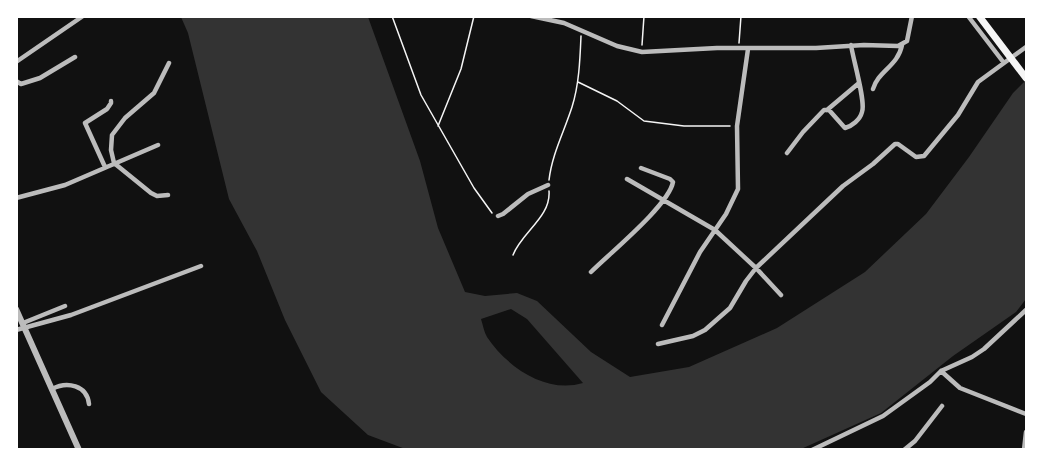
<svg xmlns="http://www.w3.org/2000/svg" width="1043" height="466" font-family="'IBM Plex Sans',sans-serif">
<rect width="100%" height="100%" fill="#111"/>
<path fill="#333" fill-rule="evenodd" d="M181,17H368L420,161L438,228L465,292L485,296L517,293L537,301L591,352L630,377L689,367L777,328L865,272L926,214L969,157L1013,93L1026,80V299L1016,312L953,356L881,413L801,449L408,450L368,435L321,392L285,320L257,251L229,199L188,33ZM511,309L527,319L583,383C546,394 507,367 487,337C484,332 483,325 481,319Z"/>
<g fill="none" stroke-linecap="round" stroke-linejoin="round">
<path stroke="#f5f5f5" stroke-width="1.5" d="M392,16L421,95L474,188L492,213
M739,43L741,16
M642,45L644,16
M578,82L617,101L644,121L684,126H730
M438,126L461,69L474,16
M549,180C552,154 564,132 572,107C579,85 580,60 581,36
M513,255C522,232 551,217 549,191"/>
<path stroke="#bcbcbc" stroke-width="4.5" d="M531,16L564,23L617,46L642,52L717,48H816L864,45L898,46L907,41L912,16
M968,16L1004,63
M16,62L83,16
M16,81L21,84L40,78L75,57
M873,89C878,71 898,66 902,45
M827,110L859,83
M787,153L803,132L824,110H829L845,128C852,126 860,120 862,112C866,102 853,59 851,45
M105,167L85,123L107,109L111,103V101
M627,179L715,230L756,268L781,295
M168,195L157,196L151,193L114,163L111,150L112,135L125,118L154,93L169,63
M16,198L65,185L158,145
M498,216L503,214L528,194L548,185
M591,272C610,253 669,205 673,182L670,179L641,168
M23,323L65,306
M662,325L700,252L726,214L738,189L737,126L748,49
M16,330L71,315L201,266
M658,344L693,336L705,330L730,308L746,281L756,268L843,186L873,164L895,144H898L916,157L924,156L958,115L978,82L1026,47
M941,371L960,388L1026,414
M52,389C67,381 87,385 89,404
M812,450L883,416L930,382L941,371L972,357L984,349L1026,310
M904,450L915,441L942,406
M1024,450L1026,432"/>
<path stroke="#bcbcbc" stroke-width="6" d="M16,309L79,450"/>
<path stroke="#f5f5f5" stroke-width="7" d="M979,16L1026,78"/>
</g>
<rect width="1043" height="466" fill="none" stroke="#ffffff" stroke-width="36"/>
</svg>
